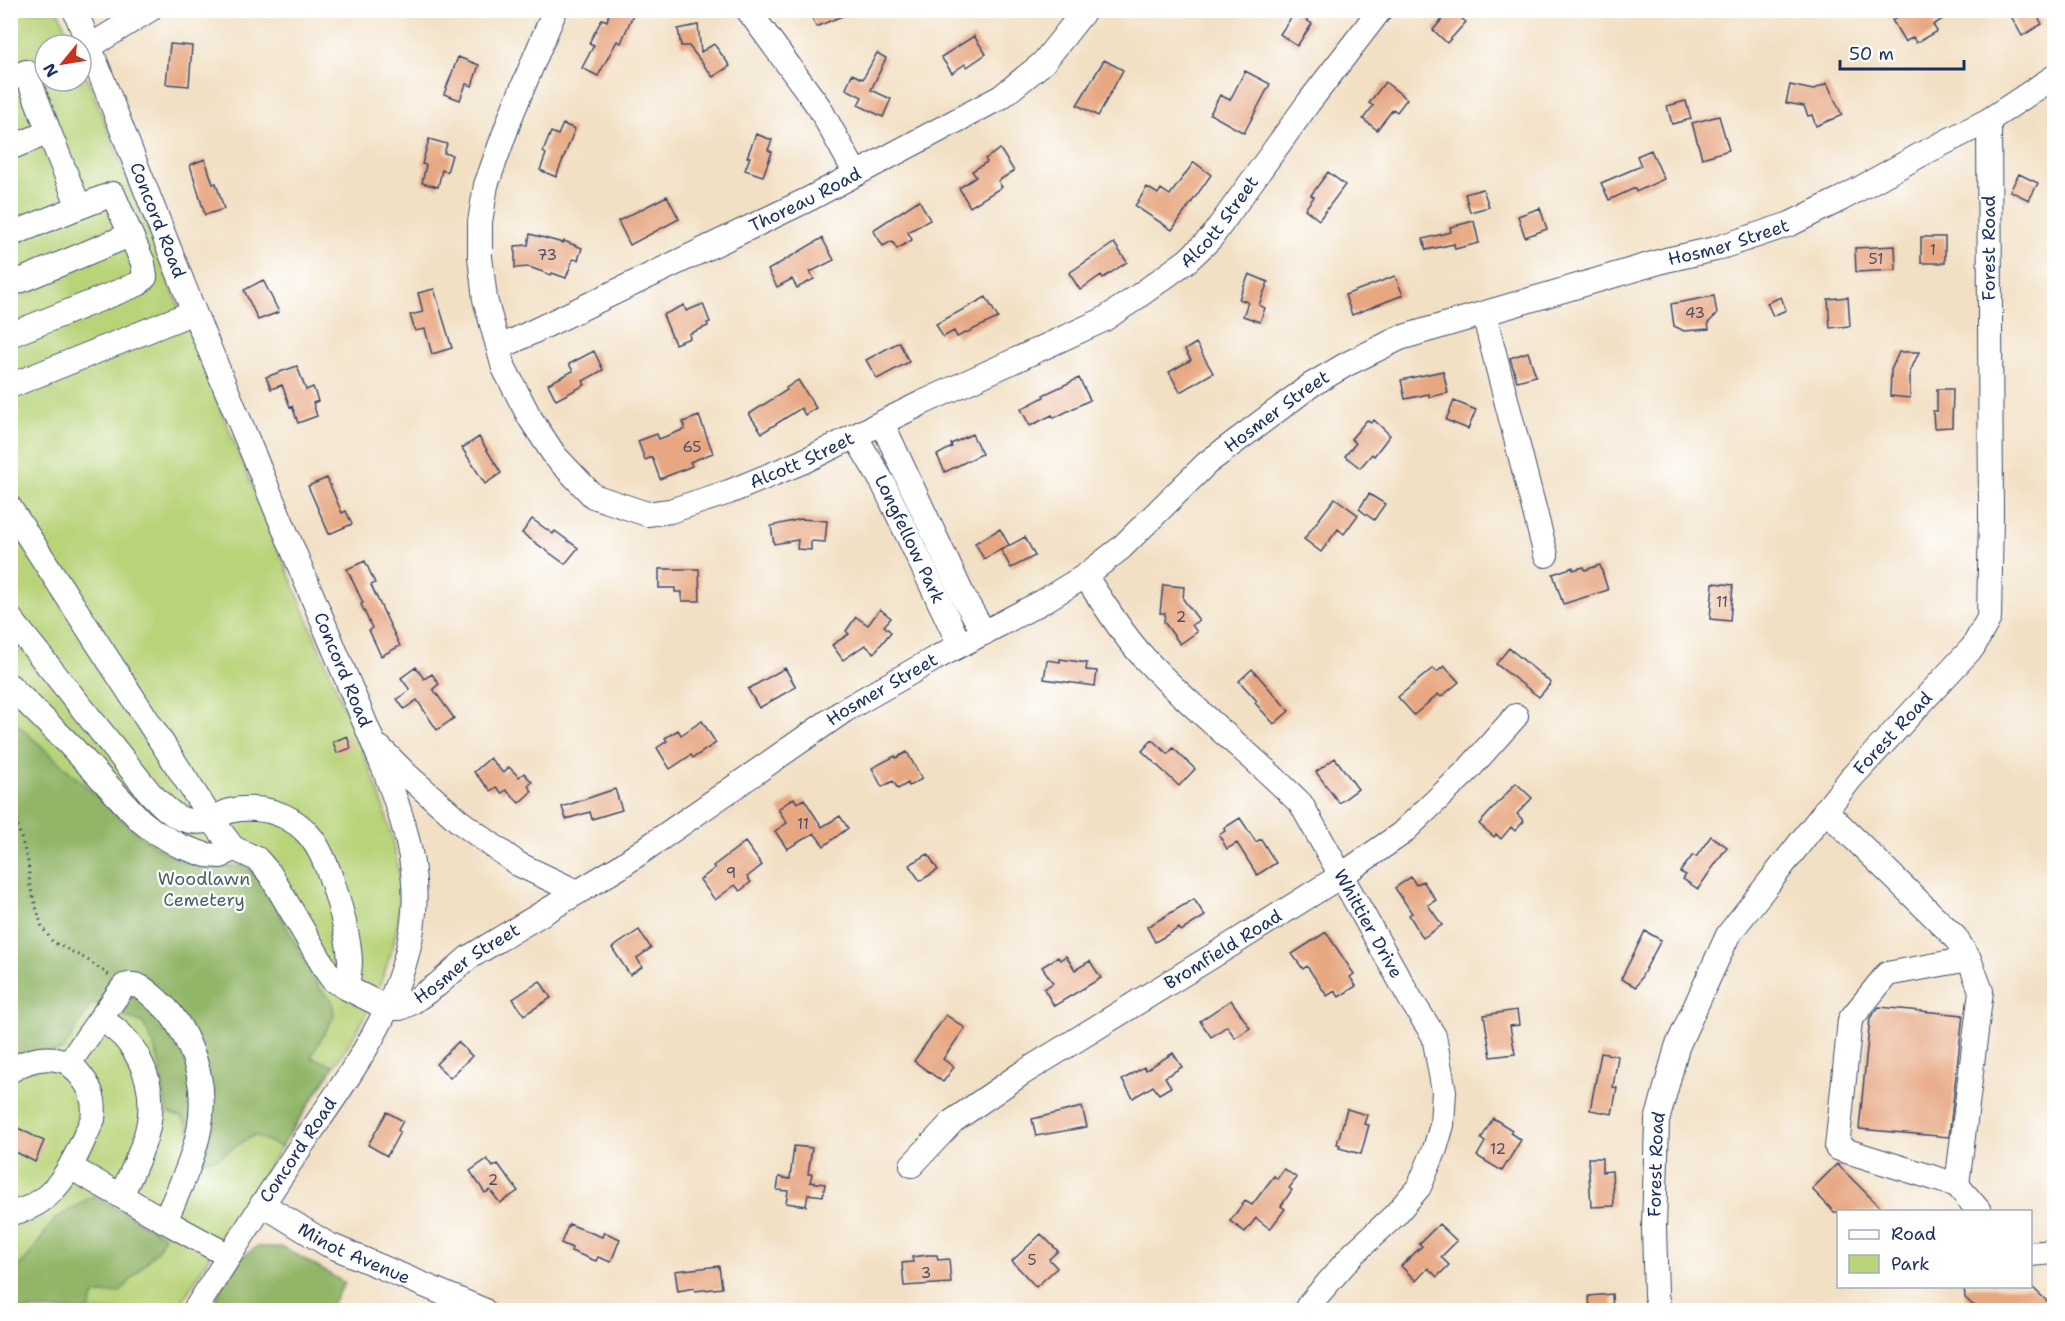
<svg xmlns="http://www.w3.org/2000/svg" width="2065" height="1321" font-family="'Shantell Sans',sans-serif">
<rect width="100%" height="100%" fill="#fff"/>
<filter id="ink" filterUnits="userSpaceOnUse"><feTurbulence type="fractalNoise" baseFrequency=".0167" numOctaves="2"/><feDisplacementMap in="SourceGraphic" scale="12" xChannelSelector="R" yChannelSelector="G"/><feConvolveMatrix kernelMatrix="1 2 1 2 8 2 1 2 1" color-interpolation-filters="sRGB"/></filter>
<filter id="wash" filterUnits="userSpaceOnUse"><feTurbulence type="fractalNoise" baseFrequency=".008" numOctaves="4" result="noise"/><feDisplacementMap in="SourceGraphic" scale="24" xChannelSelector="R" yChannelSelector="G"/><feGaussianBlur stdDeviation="1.35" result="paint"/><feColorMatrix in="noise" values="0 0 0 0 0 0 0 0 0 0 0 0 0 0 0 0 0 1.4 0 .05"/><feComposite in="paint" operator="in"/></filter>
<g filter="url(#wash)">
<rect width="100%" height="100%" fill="#f2e0c4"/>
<path fill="#b8d378" stroke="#6a816b" stroke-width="1.5" d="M10,11H58L73,45H45V81H81V64L85,73C151,237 216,401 285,565C305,613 325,661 345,709C368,763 392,817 399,877C405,931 380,994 352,1039L209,1257L177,1310H11Z"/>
<path fill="#92b568" stroke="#567263" stroke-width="1.5" d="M10,718L142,837L163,851L185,862L208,868L246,866L265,886L319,988L332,1000L334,1016L311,1057L334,1066L281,1147L254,1135L215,1159L205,1160L183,1118L168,1113C163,1097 163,1082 160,1067C157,1050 150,1037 143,1023L92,1003L63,1050L11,1061Z
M93,1196L164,1236L159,1248L120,1292L94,1295L89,1310H11V1274L28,1257L55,1219Z
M257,1247H283L345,1283L328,1310H209L239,1259Z"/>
<g id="blocks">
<path fill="#e7a782" d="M610,10H635L621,43L617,41L598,76L582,68L594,45L589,43L602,19L607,21Z
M809,10H854V11L816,27Z
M1450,10H1470L1462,19L1466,22L1447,43L1433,30Z
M1908,10H1957L1933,25L1937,31L1916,43L1913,37L1905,42L1892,20Z
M2021,10H2034L2042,24L2022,36L2011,16Z
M1295,12L1312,24L1297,46L1280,34Z
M698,25L701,52L714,44L730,66L713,77L689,46H681L678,29Z
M974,36L986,54L967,67L965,64L952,73L941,57Z
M170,44L192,46L189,86L166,84Z
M877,53L886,58L871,90L891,99L883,117L858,105L862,97L846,89L852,74L863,79Z
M458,57L479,65L472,86L466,84L460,100L444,94Z
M1104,60L1123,70L1098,116L1077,105Z
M1245,71L1270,84L1244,133L1210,114L1220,95L1230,100Z
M1385,82L1407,99L1397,112L1393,109L1377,130L1363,119L1373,106L1369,103Z
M1827,83L1842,115L1816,126L1812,115L1808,116L1804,106L1786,103L1790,85L1813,90Z
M1686,101L1691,119L1672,124L1667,106Z
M1719,116L1729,150L1702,158L1692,123Z
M563,124L575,129L556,177L540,170L546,154L543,152L551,132L558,135Z
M756,134L772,140L768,150L772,152L763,176L745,170L750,157H747Z
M429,139L447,144L444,153L452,155L447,172L442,170L438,187L422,183L426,165L422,164Z
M1000,149L1014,171L998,181L1002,187L970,207L959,188L976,177L972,171L987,162L985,159Z
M1651,150L1664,179L1636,192L1635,188L1609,200L1601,183L1641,166L1637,156Z
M205,159L213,184L216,183L224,209L205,215L190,165Z
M1194,162L1211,175L1172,230L1135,206L1147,187L1158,194L1161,189L1170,195Z
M1328,172L1345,185L1319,220L1305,209L1314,197L1311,195Z
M2019,174L2038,183L2029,200L2010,191Z
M1483,189L1489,207L1470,212L1465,194Z
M667,196L679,219L630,245L618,221Z
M919,200L930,220L908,232L912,240L897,249L892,241L883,246L873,230Z
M1540,208L1547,229L1525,237L1518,216Z
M1474,221L1479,243L1455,249L1454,244L1426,250L1423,239L1451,232L1450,227Z
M530,234L563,243L564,241L582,248L578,260L573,259L566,278L552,273L551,275L529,267L515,268V246L528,245Z
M1921,237H1945V263H1921Z
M822,238L834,260L810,272L814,279L797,288L792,279L777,287L768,270Z
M1114,243L1127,262L1103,278L1101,275L1080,290L1069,273Z
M1895,246L1896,270L1856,272L1855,248Z
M1249,274L1268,282L1259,305L1265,308L1260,322L1243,316L1248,302L1239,299Z
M1395,276L1403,295L1352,315L1345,295Z
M263,280L279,312L258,320L244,290Z
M434,289L452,348L432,354L425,329L415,331L410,315L423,312L418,293Z
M1714,296L1717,314L1708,323L1709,329L1684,331L1674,326L1671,304Z
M986,297L998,318L957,337L954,331L943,337L936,324Z
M1781,297L1786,310L1773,316L1767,303Z
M1848,297L1850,326L1830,328L1828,299Z
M703,304L710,322L707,323L708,326L689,334L690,338L675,344L663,315L684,305L686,311Z
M899,342L909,362L877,379L866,360Z
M1196,343L1213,373L1180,392L1169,372L1191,360L1185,350Z
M594,351L603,370L583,381L585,385L556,400L548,384L573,371L569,364Z
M1528,352L1536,376L1517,381L1510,358Z
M1899,352H1919L1910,372V398L1890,396L1891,370Z
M297,366L306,390L313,387L318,401L313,403L317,416L298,423L292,406L290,407L282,385L271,389L266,377Z
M1443,371L1448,393L1429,397V394L1405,399L1401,380Z
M1079,378L1090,400L1054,418L1052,415L1030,426L1021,409L1044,397L1043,395Z
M798,380L816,408L805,415L801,408L762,433L749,414L787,390L786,388Z
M1937,389H1953L1952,427L1934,428L1933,411H1937Z
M1454,401L1476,410L1468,429L1446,420Z
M699,416L713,453L690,462L692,466L660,479L652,457L645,460L638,441L657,434L659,439L685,429L683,422Z
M1367,420L1371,423L1374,420L1390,435L1374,456L1372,454L1360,468L1345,456L1356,443L1351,439Z
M972,434L982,454L945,472L937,455L952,447L951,444Z
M479,437L501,473L485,484L462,448Z
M327,478L342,513L346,511L352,524L329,534L308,486Z
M1369,494L1385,504L1374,520L1359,509Z
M1335,498L1358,515L1344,534L1338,529L1321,552L1304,539Z
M532,519L553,534L555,531L578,548L565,564L522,533Z
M801,519L827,521L825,542L811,541V550L797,549L798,540L774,544L771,526Z
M1000,529L1009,545L984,559L975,543Z
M1025,537L1035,556L1011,568L1001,550Z
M365,561L375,583L371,585L400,646L381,656L369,630L372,628L361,604L363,603L347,569Z
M1600,565L1608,590L1563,604L1553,574L1573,567V570L1584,567L1585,570Z
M659,569H699L700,601H682V592H675V588H659Z
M1713,583L1733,585L1730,621L1710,619Z
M1163,585L1184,587L1183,599L1199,620L1192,625L1197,632L1180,644L1164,622L1165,613H1160Z
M880,609L891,618L884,626L891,632L874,653L865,645L843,660L832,645L849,634L846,631L856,617L868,625Z
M1509,648L1551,683L1539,697L1496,664Z
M1060,659L1087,663L1086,670L1097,671L1095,686L1044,679L1047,660L1060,662Z
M1444,666L1459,682L1441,697L1438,694L1414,715L1398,697L1433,668L1437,672Z
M416,667L424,679L432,674L439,684L433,689L454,718L437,730L417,700L404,709L397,699L410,690L401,678Z
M785,668L796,687L759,708L748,689Z
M1252,669L1289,711L1274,724L1255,703L1257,701L1239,681Z
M702,721L716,743L693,758L691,755L670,769L657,748L667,741L665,738L678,730L681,735Z
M347,736L351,748L337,753L333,742Z
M1152,740L1168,754L1173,748L1195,769L1179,786L1142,751Z
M907,752L922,779L909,786L908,783L898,789L893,781L882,787L872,768L895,756L896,758Z
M490,758L503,773L509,767L519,777L524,773L532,782L528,786L532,791L519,803L506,790L502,793L496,787L491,791L474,772Z
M1335,758L1358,789L1339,803L1316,772Z
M1516,783L1532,798L1517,814L1524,821L1515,831L1511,827L1501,839L1496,834L1494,837L1479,824Z
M615,789L622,810L592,819L590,812L566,819L562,807Z
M794,798L797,803L804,799L822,827L840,816L848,828L824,846L814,833L787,849L775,831L787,823L778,809Z
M1240,818L1256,842L1261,839L1276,863L1257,875L1237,843L1227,849L1219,835L1225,831L1224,828Z
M1711,836L1727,847L1698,889L1683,879L1686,875L1680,872L1693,855L1696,857Z
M745,842L762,865L747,877L751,882L740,891L735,885L715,900L700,880L715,868L713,866Z
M928,854L938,870L920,881L909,865Z
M1411,877L1416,885L1423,881L1436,900L1428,905L1442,925L1423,938L1409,915L1412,913L1395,888Z
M1194,899L1205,916L1181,931L1179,928L1155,942L1147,927Z
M639,930L651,948L637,958L642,967L630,975L612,948Z
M1645,931L1661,940L1636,987L1621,979Z
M1326,932L1354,974L1350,977L1356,986L1339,997L1335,991L1327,996L1307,966L1303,969L1292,954Z
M1066,956L1075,970L1090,961L1101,978L1054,1006L1044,989L1053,983L1042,967L1058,957L1060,960Z
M540,981L551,998L524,1015L513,999Z
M1231,1000L1250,1028L1235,1038L1227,1026L1211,1037L1200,1021Z
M1879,1007L1963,1015L1949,1137L1859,1129L1870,1018Z
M1517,1010L1519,1025L1510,1026L1515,1054L1491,1057L1484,1015Z
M946,1015L965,1028L943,1059L954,1067L943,1082L914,1061Z
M458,1042L472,1056L450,1078L436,1064Z
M1173,1053L1182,1067L1165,1077L1171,1087L1159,1094L1153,1086L1133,1098L1122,1080L1144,1067L1146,1070Z
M1601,1053L1618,1056L1613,1087L1617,1088L1612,1114L1590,1110Z
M1082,1107L1087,1127L1036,1136L1032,1119Z
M1347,1109L1367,1115L1364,1124L1369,1125L1361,1154L1339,1148L1340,1145L1337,1144Z
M387,1112L403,1121L398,1130L400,1132L387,1156L368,1145Z
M1493,1118L1512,1130L1510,1133L1521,1140L1502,1171L1477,1156L1485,1142L1481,1139Z
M10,1124L44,1141L35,1162L10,1149Z
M794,1146L812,1148L808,1174H812L810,1182L825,1184L823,1196L808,1194L806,1206L786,1203L788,1191L777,1190L779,1177L790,1179Z
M1588,1158H1602V1172L1612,1171L1614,1206L1591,1207Z
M487,1159L493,1167L498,1164L518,1191L500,1203L490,1190L485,1193L470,1171Z
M1837,1164L1885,1212H1834L1812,1189Z
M1284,1169L1297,1178L1289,1188L1292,1190L1281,1206L1285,1209L1270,1229L1256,1218L1245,1232L1230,1221L1245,1201L1252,1205L1274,1176L1277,1179Z
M569,1224L602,1237L604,1232L620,1239L611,1262L598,1257L596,1261L571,1251L572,1248L561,1243Z
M1439,1224L1457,1241L1441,1257L1449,1265L1437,1277L1428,1268L1416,1281L1401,1266L1422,1246L1419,1244Z
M1041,1234L1058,1251L1049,1259L1057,1268L1036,1287L1012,1261Z
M928,1255H937L938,1260L949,1259L951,1283L904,1286L902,1263L913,1262L912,1257Z
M719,1266L722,1288L695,1291L694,1288L678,1291L675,1271Z
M1964,1287H2032L2049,1303L2041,1311H1978V1307L1973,1305L1965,1298Z
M1612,1294L1613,1311H1590L1589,1296Z"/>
</g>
</g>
<g filter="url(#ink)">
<use href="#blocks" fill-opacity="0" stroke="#3b4a6d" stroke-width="1.5"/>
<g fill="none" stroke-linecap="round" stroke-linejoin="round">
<defs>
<g id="minor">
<path id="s1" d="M75,10L194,312L385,771C402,816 418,863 414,912C407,1005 343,1083 293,1158C260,1208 227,1259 195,1310"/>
<path id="s2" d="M555,10L512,113L486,185L480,222V257L485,299L504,368L530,418L555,456L593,496L647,514L670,511L729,492L802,462L922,403L1103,320L1133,300L1188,260L1211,238L1309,102L1380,10"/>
<path d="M748,10L819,107L856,174"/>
<path d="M89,47L149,10"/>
<path d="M10,79L26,72L49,132L10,148"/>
<path d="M10,235L79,207L49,132"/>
<path d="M10,285L130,235"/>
<path d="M1484,314L1546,555"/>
<path d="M10,335L138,284L145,277L143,263L113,194L79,207"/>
<path id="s3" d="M499,348L809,199L1001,97L1043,63L1085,10"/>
<path d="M10,386L194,312"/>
<path d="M882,423L964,598L984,633"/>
<path id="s4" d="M855,436L883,483L960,645"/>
<path d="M10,508L212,820C182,827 170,813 150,793L10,618"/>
<path id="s5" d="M1085,576C1105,605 1123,636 1147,661C1195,712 1252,754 1301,804L1411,1000L1434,1036L1444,1091L1442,1125L1435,1149L1419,1187L1395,1215L1353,1254L1308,1306L1306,1310"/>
<path d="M10,686L68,743L141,821L155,832L180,846L206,855L221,856L233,848"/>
<path d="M380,748L407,775L459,821L518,864L577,892"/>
<path d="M1825,810L1955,937L1969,959L1981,991L1957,1185"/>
<path d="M1969,959L1887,974L1850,1020L1837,1148L1957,1185L1980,1212"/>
<path id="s6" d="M347,988L333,980L326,970L270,874L257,859L233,848L212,820C226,810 238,808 255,809C275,810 295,819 308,834C329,856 348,929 350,960C350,970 348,979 347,988L387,1008H400L411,1003L437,985L468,958L618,868L845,710L934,659L1042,602L1085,576L1121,548L1207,463L1311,385L1347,364L1400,338L1666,260L1715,249L1790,224L1841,199L1922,154L1989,120L2054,77"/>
<path d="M100,1019L124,986C139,981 149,993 159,1002C172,1012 181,1028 188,1043C219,1109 192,1160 165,1221L121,1196"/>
<path d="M10,1071C28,1059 49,1054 69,1063"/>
<path id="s7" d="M912,1165L953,1121L1021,1074L1237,941L1342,875L1401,834L1467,771L1516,716"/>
<path id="s8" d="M262,1204L327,1244L483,1310"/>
<path d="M10,1213C59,1206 75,1157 93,1119C97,1095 86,1079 69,1063L100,1019C118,1029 130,1041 139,1059C165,1108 142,1150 121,1196L70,1167"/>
<path d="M165,1221L229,1256"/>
<path d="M2030,1254L2054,1252"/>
<path id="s9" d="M1659,1310L1656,1295L1654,1228L1657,1121L1677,1047L1728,935L1851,778L1973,647L1989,618L1991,517L1989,120"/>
</g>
</defs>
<use href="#minor" stroke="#3b4a6d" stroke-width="26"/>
<path stroke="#3b4a6d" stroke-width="3" stroke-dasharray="1.5 4.5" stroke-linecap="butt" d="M10,810L16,820L28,862L30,886L42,927L53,942L86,959L109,975"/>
<use href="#minor" stroke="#fff" stroke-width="24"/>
</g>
</g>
<g text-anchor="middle" stroke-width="4.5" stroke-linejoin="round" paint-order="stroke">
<g font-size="15" fill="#4e4d67">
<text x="1933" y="255">1</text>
<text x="547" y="260">73</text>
<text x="1876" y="264">51</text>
<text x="1695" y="318">43</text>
<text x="692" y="452">65</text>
<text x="1722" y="607">11</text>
<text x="1181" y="622">2</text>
<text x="803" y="829">11</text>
<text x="731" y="878">9</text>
<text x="1498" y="1154">12</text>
<text x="493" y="1185">2</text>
<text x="1032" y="1265">5</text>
<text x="926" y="1278">3</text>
</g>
<g font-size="18" fill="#1b2f5e" stroke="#fff">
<text dy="6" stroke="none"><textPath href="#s3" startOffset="340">Thoreau Road</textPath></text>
<text dy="6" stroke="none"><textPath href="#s2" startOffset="1239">Alcott Street</textPath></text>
<text dy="6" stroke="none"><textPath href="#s1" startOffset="226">Concord Road</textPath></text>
<text dy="6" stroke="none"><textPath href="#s6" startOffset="2097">Hosmer Street</textPath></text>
<text transform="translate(1989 248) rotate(-90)" y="6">Forest Road</text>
<text dy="6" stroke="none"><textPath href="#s6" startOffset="1611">Hosmer Street</textPath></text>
<text dy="6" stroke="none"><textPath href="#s2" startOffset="753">Alcott Street</textPath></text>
<text dy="6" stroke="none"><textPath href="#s4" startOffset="117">Longfellow Park</textPath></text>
<text dy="6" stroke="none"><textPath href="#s1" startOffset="712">Concord Road</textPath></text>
<text dy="6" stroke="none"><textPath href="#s6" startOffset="1125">Hosmer Street</textPath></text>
<text dy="6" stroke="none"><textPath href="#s9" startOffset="650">Forest Road</textPath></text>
<text dy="6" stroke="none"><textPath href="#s5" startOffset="453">Whittier Drive</textPath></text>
<text dy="6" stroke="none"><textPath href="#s7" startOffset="380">Bromfield Road</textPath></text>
<text dy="6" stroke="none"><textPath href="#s6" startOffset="627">Hosmer Street</textPath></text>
<text transform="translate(298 1150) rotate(-56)" y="6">Concord Road</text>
<text dy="6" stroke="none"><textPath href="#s9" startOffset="146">Forest Road</textPath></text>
<text dy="6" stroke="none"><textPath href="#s8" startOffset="105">Minot Avenue</textPath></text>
</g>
<g font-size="18" fill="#4a6066" stroke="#fff">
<text x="204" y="885">Woodlawn<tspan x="204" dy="21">Cemetery</tspan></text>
</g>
</g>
<rect width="2065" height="1321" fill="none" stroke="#fff" stroke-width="36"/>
<rect x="1837" y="1210" width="195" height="78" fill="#ffffff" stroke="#a4acbf" stroke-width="1.5"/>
<rect x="1849" y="1230" width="30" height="9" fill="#ffffff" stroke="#a4acbf" stroke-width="1.5"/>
<text x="1891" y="1240" font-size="18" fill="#1b2f5e">Road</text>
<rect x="1849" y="1255" width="30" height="18" fill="#b8d378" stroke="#a4acbf" stroke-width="1.5"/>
<text x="1891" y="1270" font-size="18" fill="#1b2f5e">Park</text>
<g transform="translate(63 63) rotate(240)"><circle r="28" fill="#ffffff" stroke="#a4acbf" stroke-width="1.5"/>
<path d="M0-4.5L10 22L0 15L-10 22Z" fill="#c8321e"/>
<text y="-9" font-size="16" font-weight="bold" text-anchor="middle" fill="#1b2f5e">N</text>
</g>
<path d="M1840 60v9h124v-9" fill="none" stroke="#1b2f5e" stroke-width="3"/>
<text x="1849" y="60" font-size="18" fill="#1b2f5e" stroke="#ffffff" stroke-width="4.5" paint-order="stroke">50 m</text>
</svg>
